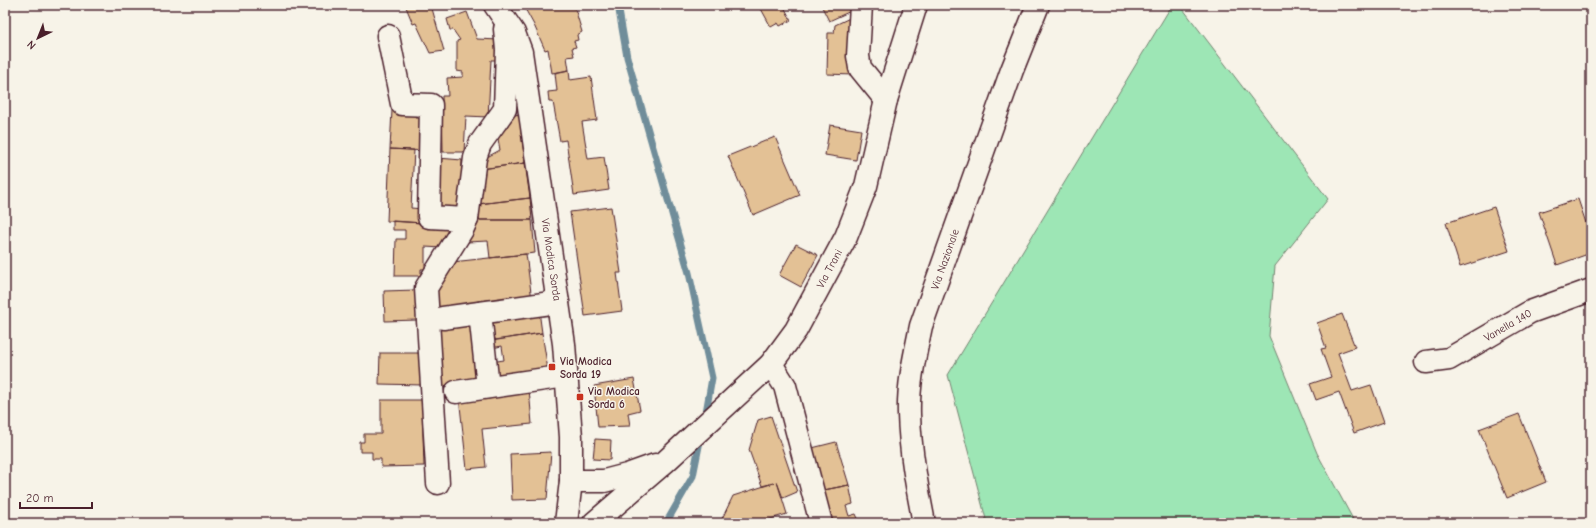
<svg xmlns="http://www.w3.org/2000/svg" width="1596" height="528" font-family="'Comic Neue',sans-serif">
<rect width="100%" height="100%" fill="#f7f3e8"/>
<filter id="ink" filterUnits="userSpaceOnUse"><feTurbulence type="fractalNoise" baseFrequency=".025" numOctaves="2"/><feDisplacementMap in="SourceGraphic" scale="8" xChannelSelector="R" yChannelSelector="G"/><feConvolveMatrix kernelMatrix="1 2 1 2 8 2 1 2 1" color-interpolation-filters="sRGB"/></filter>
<g filter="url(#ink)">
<path fill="#9de6b5" stroke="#748270" d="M1172,5H1180L1328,199L1275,266L1269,336L1317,453L1355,523H987L948,375Z"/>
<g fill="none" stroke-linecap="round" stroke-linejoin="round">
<path stroke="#6f8d9a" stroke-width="7" d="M618,5L627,57L689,273L712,378L705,418
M666,523L693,476L701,436"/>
</g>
<path fill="#e3c195" stroke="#4a1f2b" d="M410,5H431L444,51L430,53L416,23L413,24L406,7Z
M523,5H574L582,32L577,35L578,40L574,41L576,47L572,48L574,56L567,57L569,70L552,73L548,49L545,50L534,25Z
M759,5H783L791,20L780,26L778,23L771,27Z
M821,5H851L853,10L829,21Z
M467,12L477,39L499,40L501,60H491L488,117L466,116L464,152H443L442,96H448L447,78L463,77V72L457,71V41L460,40L453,30H450L447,19Z
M854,16L852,75L827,74L828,33H834L835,25Z
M569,70L570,80L591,77L597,120L582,122L588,159L604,157L609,190L574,195L566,140L560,141L553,102H549L548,92L557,91L555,73Z
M392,110L416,111V118H427L426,151L390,149Z
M519,114L525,163L481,169L480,157L489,156L500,150L498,139L496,137L501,128H508L507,117Z
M830,125L861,130L856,160L825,155Z
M775,137L800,195L753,215L728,156Z
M390,149L414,150L411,208L423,209V223L387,221Z
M438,158L462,160L461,211L436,210Z
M525,163L530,198L478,204L481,169Z
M530,198L532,220H474L478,204Z
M1578,199L1591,238V253L1557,265L1539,212Z
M611,207L621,273H617L622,311L585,316L570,212Z
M1494,207L1509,251L1460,267L1446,223Z
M474,220H532L535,253L490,258L488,241L467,242Z
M393,221L423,223L458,224L442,248L425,247V269H421V276H395L396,239H405V230H393Z
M796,244L818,255L801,287L779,275Z
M526,254L532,300L438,313L437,285L452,262Z
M416,290L417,320L385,321L384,291Z
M539,311L542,333L495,340L491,318Z
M1342,314L1355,347L1338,353L1352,391L1371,385L1384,422L1354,433L1339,392L1316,400L1310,384L1331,377L1321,349L1326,348L1317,323Z
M473,319L480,384L438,389L436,324Z
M542,333L548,370L507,376V373L493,375L491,362L504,360L502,346L492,348L491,341Z
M380,353H424L423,385L379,384Z
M634,379L640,410L628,413L630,426L598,427L594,386Z
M529,389L532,424L482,429L486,467L467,469L459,397Z
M381,400H422L424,466L381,467V459H372V452H360V442H364V434H381Z
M1519,414L1546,482L1507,498L1479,429Z
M771,416L797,492L783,498L777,482L762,486L749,450L758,420Z
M595,439L611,440L610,460L593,459Z
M836,442L849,485L819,491L808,449Z
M551,452L547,499L512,500L510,454Z
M777,482L787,514L757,523H720L733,496Z
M849,485L853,504L846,506L849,516L856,514L860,523H828L819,491Z"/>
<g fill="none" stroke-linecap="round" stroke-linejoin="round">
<defs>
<g id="minor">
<path id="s1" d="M495,5L514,33L521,52L564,344L571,437V481L566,523"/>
<path d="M861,5L858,56L860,68L886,100"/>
<path d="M388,36L402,104L431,105L429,217L467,219"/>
<path d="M480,313L488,387"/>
<path d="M443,318L558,302"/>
<path id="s2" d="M1426,362L1449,359L1530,312L1591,290"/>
<path d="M771,364L785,386L821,523"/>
<path d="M456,392L566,376"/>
<path d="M571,481H604L627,475L655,465"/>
<path d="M438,483L426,288L462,230L467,219L475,158L480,144L505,109L507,50L505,29"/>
<path id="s3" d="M594,523L665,462L771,364L796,330L846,237L866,186L886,100L916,5"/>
<path id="s4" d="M924,523C917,487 910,451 909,414C908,384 915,355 921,326L1012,70L1038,5"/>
</g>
</defs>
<use href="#minor" stroke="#4a1f2b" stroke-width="25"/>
<use href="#minor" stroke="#f7f3e8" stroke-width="22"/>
</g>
</g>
<g fill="#c8321e" stroke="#f7f3e8" stroke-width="1.5">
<rect x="548" y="363" width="8" height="8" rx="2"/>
<rect x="576" y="393" width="8" height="8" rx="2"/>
</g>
<g text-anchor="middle" stroke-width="3" stroke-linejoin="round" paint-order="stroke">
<g font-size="11" fill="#4a1f2b" stroke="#f7f3e8">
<text dy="4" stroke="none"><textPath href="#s4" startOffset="270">Via Nazionale</textPath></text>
<text dy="4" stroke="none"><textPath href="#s1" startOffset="264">Via Modica Sorda</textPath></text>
<text dy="4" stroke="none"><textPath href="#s3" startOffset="350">Via Trani</textPath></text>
<text dy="4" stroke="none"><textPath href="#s2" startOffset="91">Vanella 140</textPath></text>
</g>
<g font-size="11" font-weight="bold" fill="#4a1f2b" stroke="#f7f3e8" text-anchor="start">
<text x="560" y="365">Via Modica<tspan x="560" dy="13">Sorda 19</tspan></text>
<text x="588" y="395">Via Modica<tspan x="588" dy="13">Sorda 6</tspan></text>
</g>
</g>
<rect width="1596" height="528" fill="none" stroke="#f7f3e8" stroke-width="20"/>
<rect x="10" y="10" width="1576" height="508" fill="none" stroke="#4a1f2b" stroke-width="1.5" filter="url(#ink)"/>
<g transform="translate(38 38) rotate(223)" stroke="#f7f3e8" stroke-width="3" paint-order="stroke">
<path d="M0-3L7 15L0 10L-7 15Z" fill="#4a1f2b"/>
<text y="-6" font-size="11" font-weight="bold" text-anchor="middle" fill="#4a1f2b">N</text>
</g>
<path d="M20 502v6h72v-6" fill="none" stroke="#4a1f2b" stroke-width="2"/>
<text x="26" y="502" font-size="12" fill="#4a1f2b" stroke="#f7f3e8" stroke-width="3" paint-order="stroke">20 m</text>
</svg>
